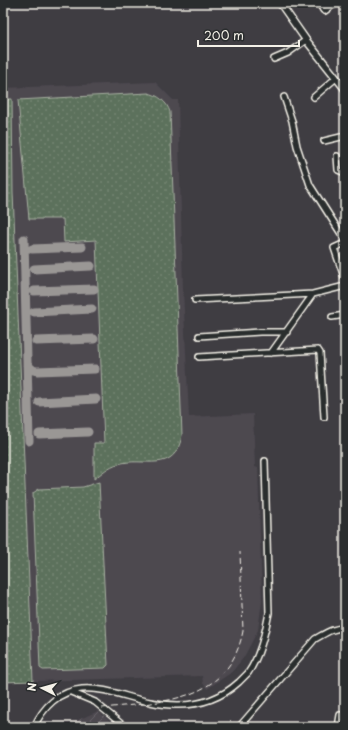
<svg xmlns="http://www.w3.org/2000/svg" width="348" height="730" font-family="'Playpen Sans',sans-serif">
<defs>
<pattern id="industrial-furrows" width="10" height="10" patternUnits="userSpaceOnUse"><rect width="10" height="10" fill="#4d4850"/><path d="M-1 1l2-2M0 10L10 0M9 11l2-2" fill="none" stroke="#676369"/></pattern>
<pattern id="grass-dots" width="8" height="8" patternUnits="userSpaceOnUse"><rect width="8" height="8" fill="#5c715b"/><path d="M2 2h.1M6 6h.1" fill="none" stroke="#748673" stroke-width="1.8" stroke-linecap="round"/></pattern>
</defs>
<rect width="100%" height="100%" fill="#3f3d42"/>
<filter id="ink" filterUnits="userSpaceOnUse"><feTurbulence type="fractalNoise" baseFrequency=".025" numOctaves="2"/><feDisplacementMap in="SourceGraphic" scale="8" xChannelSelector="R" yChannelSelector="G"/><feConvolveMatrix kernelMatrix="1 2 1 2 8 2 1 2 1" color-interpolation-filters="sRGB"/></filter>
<g filter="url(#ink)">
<path fill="#4d4850" d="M155,82L173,100H178L183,289L189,417L253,414L255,467L258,468L262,601L258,630L244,657L232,672L207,689L203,683L202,676L3,682V88Z"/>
<path fill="url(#industrial-furrows)" d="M98,711L116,727H66L76,721Z"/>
<path fill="url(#grass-dots)" stroke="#a8b1a2" d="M148,93C158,95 167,102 170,112L182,435C175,476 144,456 118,464C109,466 102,473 94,479V443H104L96,240L64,242L63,219H29L18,100Z
M3,99H12L13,192L33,681L3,682Z
M99,482L108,665L105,668L43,670L40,668L33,493L39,489L83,487Z"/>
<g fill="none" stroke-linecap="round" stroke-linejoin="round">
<path stroke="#9a9795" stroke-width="9" d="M24,239L29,441
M32,249L82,247
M34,269L91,266
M34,291L94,289
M34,312L92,309
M36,341L94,339
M27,365L33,370L37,371L95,369
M39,402L96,399
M39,434L88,432"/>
<defs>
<path id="minor" d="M319,3L323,10
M325,11L336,3
M274,59L288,53L306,40
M284,97L292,121L297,146L310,185L345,240
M314,97L336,78
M324,141L345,136
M337,156L338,170L345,173
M345,243L334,248L345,280
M195,300L313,294
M332,317L345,315
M199,336L260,332H287
M271,353L313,294L345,286
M199,357L318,350L320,353L324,417
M71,692L95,702L125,727
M34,727C43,707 59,691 82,689C105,687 128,698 150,702C183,709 214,705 239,682C242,679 245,676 248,673C260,656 265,633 269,613L265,461
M239,727L315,639C326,633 332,628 345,628
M338,727L340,715L345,716"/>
<path id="major" d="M280,3L306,40L345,89"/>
</defs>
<use href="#minor" stroke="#f4f1e8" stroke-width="8"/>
<use href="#major" stroke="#f4f1e8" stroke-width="9"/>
<use href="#minor" stroke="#2a2d2e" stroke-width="5"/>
<use href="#major" stroke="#2a2d2e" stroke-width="6"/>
<path stroke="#f4f1e8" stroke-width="1" stroke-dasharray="6 3" stroke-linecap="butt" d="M102,708C161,702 229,703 243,631L240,552"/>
</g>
</g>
<rect width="348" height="730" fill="none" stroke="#2a2d2e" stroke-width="16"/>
<rect x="8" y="8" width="332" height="714" fill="none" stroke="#f4f1e8" stroke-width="1.5" filter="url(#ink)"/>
<g transform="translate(42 688) rotate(276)" stroke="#2a2d2e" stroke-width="3" paint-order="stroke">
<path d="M0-3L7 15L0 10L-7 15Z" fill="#f4f1e8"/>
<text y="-6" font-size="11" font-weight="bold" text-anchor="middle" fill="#f4f1e8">N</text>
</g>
<path d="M198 40v6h101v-6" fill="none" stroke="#f4f1e8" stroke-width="2"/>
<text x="204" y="40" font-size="12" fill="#f4f1e8" stroke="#2a2d2e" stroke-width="3" paint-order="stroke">200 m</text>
</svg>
